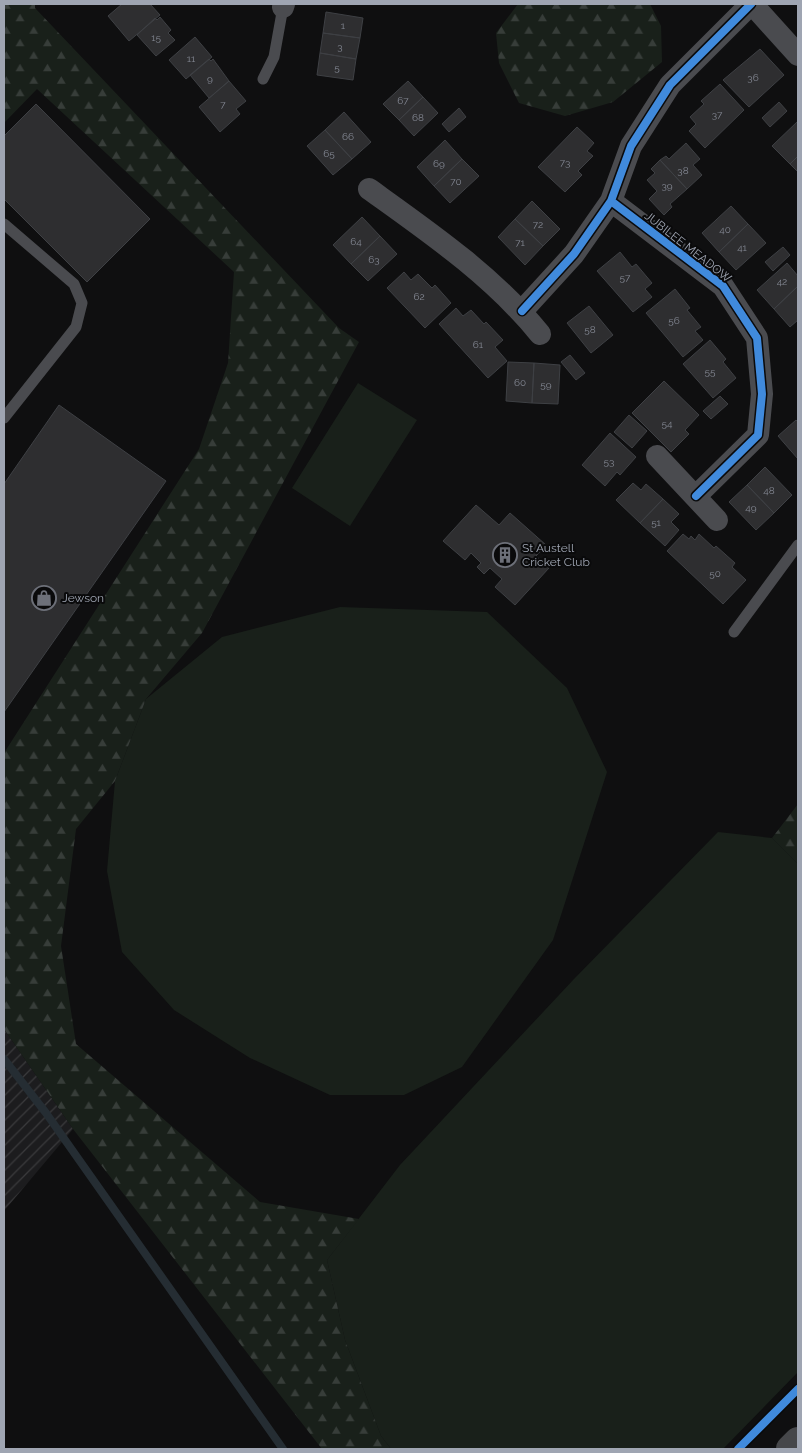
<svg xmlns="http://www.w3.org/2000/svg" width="802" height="1453" font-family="Raleway,sans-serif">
<defs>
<pattern id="industrial-furrows" width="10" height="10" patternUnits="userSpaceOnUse" patternTransform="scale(1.25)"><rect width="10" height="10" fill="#1c1c1e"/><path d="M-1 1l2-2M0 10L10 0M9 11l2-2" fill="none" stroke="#3a3a3c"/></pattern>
<pattern id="forest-firs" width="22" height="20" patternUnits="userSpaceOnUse" patternTransform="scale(1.25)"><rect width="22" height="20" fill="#19201a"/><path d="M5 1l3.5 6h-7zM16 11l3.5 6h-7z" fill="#373d39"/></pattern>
</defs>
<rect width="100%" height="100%" fill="#0f0f10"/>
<path fill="url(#industrial-furrows)" d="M4,1029L73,1129L4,1211Z"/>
<path fill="#19201a" d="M358,383L417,420L350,526L292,488Z
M340,607L487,612L567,688L607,772L553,940L462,1067L404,1095H330L250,1058L174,1010L122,952L107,871L115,781L146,699L222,637Z
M718,832L772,838L798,864V1372L723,1449H391L381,1436L345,1340L327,1260L400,1165L574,979Z"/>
<path fill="url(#forest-firs)" d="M4,4H35V8L339,328L359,342L202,633L146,699L115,781L76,829L61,946L76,1044L260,1202L359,1219L327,1260L345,1340L381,1436L391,1449H322L73,1129L4,1029V753L199,449L228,363L234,272L37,89L4,123Z
M518,4H650L661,26L662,62L613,102L565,116L519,103L499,63L496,33Z
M798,804V864L772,838Z"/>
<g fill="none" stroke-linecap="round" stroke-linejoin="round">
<path stroke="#252d33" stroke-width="8" d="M4,1059L46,1113L283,1449"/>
</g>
<path fill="#2e2e30" stroke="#3e4044" d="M122,4H150L160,15L129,41L108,16Z
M326,12L363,18L360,38L323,33Z
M160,17L171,30L168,33L175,40L156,56L137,35L155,18L157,20Z
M323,33L360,38L356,59L320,53Z
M195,37L212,57L186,79L169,60Z
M760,49L784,75L749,107L723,80Z
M320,53L356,59L353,80L317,75Z
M209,59L211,61L213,59L229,81L209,98L190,75Z
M229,81L246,101L236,109L240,114L220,132L199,107Z
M408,81L423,97L399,120L383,104Z
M720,84L744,110L705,148L689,131L696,124L690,117L704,104L701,101Z
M423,97L438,113L414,136L399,120Z
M779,102L787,111L770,127L762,118Z
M36,104L150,219L87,282L4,199V136Z
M459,108L466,117L449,132L442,124Z
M344,112L371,142L352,159L325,130Z
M798,121V156L790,164L772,146Z
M577,127L594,143L587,151L593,156L578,171L582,175L565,192L538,167Z
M325,130L352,159L333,175L307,146Z
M445,140L462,159L434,186L417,167Z
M686,143L700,159L693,165L702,175L687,189L660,160L666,156L669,159Z
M798,156V172L790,164Z
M462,159L479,176L450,203L434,186Z
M660,160L687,189L670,204L672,207L664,215L649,199L657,191L647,180L655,173L651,169Z
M532,201L560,229L543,246L515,219Z
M731,206L748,224L719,252L702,233Z
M362,217L380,236L351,264L333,245Z
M515,219L543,246L525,265L498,237Z
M748,224L766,243L736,270L719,252Z
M380,236L397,254L368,281L351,264Z
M783,247L790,255L773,271L765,262Z
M620,252L632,267L636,264L652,283L645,289L652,297L633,312L597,271Z
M787,263L798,276V286L774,309L757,290Z
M404,272L411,280L418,274L432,288L435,285L451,303L425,328L387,288Z
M798,286V320L790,327L774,309Z
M675,289L690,308L687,310L701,327L695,331L703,340L683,357L646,313Z
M589,306L613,335L591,353L567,323Z
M456,308L463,316L471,310L484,324L486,322L503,340L495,347L507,361L488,378L439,324Z
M710,340L726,359L723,362L736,378L713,398L683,364Z
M570,355L585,373L576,380L561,362Z
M508,362L534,363L532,403L506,401Z
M534,363L560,365L558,404L532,403Z
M664,381L699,415L685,430L689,434L671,452L632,413Z
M720,396L728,404L711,419L703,411Z
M59,405L166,481L4,712V484Z
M629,415L647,431L632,448L614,432Z
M796,420L798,422V459L778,436Z
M610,433L636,457L620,475L617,472L605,486L582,465Z
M765,467L792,495L774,513L747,485Z
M633,483L641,490L646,484L663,499L640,523L616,500Z
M747,485L774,513L756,530L729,502Z
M663,499L679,514L671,522L679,530L665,546L640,523Z
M476,505L499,525L510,513L546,545L536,556L549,568L515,605L495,587L502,579L490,568L484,574L477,567L481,563L471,553L465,560L443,541Z
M683,534L689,539L691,536L695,540L699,534L714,548L716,546L735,563L732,567L746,580L723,604L667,551Z"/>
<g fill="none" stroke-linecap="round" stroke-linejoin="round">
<path stroke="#4a4b4f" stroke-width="11" d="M263,79L274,57L283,7
M4,224L74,284L82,303L76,327L4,418
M734,632L798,545"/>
<path stroke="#4a4b4f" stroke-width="22" d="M752,4L798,55
M283,7L284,4
M369,189C429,232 493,276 540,334
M611,201L723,286L757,338L762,394L758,435L696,496
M522,311L574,254L611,201L631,146L670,85L751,4
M657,456L717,520"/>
<path stroke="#46474a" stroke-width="28" d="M790,1449L798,1441"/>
<defs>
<path id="cycleway" d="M611,201L723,286L757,338L762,394L758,435L696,496
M522,311L574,254L611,201L631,146L670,85L751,4
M738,1449L798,1389"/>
</defs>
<use href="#cycleway" stroke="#0a0a0b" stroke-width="11"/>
<use href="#cycleway" stroke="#408adc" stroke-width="8"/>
</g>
<defs>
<symbol id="building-ring" viewBox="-11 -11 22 22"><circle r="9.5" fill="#0a0a0b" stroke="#6d7079" stroke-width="1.5"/><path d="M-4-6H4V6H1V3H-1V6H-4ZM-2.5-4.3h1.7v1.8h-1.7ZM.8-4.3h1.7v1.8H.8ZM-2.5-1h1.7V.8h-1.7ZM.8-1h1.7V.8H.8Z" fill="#6d7079"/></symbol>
<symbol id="shop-ring" viewBox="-11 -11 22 22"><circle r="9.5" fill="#0a0a0b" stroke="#6d7079" stroke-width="1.5"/><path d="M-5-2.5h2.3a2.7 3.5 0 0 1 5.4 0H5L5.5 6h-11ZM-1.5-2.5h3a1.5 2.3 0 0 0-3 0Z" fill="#6d7079"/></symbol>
</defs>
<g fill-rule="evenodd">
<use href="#building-ring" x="491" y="541" width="28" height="28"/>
<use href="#shop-ring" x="30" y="584" width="28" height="28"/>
</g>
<g text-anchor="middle" stroke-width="4" stroke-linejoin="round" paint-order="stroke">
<g font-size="10" fill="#838792">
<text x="343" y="29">1</text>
<text x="156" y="41">15</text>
<text x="340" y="50">3</text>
<text x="191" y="62">11</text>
<text x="337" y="71">5</text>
<text x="753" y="81">36</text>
<text x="210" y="82">9</text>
<text x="403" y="104">67</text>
<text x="223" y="108">7</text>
<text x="717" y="118">37</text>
<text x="418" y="121">68</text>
<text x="348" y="140">66</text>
<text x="329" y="157">65</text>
<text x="565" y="166">73</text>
<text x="439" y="167">69</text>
<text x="683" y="174">38</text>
<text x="456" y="185">70</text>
<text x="667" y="189">39</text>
<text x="538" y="228">72</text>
<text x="725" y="233">40</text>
<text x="356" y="245">64</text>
<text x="520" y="246">71</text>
<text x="742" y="251">41</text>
<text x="374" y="263">63</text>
<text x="625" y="281">57</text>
<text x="782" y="285">42</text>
<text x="419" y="300">62</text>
<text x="674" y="324">56</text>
<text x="590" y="333">58</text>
<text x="478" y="348">61</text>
<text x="710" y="375">55</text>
<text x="520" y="386">60</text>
<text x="546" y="388">59</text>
<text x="667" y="427">54</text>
<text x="609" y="465">53</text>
<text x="769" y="494">48</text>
<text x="751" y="511">49</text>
<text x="656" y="526">51</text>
<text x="715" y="577">50</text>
</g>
<g font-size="12" fill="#9fa5b2" stroke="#0a0a0b">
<text transform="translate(688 247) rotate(38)" y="4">JUBILEE MEADOW</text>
</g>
<g font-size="12" fill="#9fa5b2" stroke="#0a0a0b" text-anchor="start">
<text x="522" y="552">St Austell<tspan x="522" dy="14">Cricket Club</tspan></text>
<text x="62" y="602">Jewson</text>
</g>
</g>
<rect width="802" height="1453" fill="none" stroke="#9fa5b2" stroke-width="10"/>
</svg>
